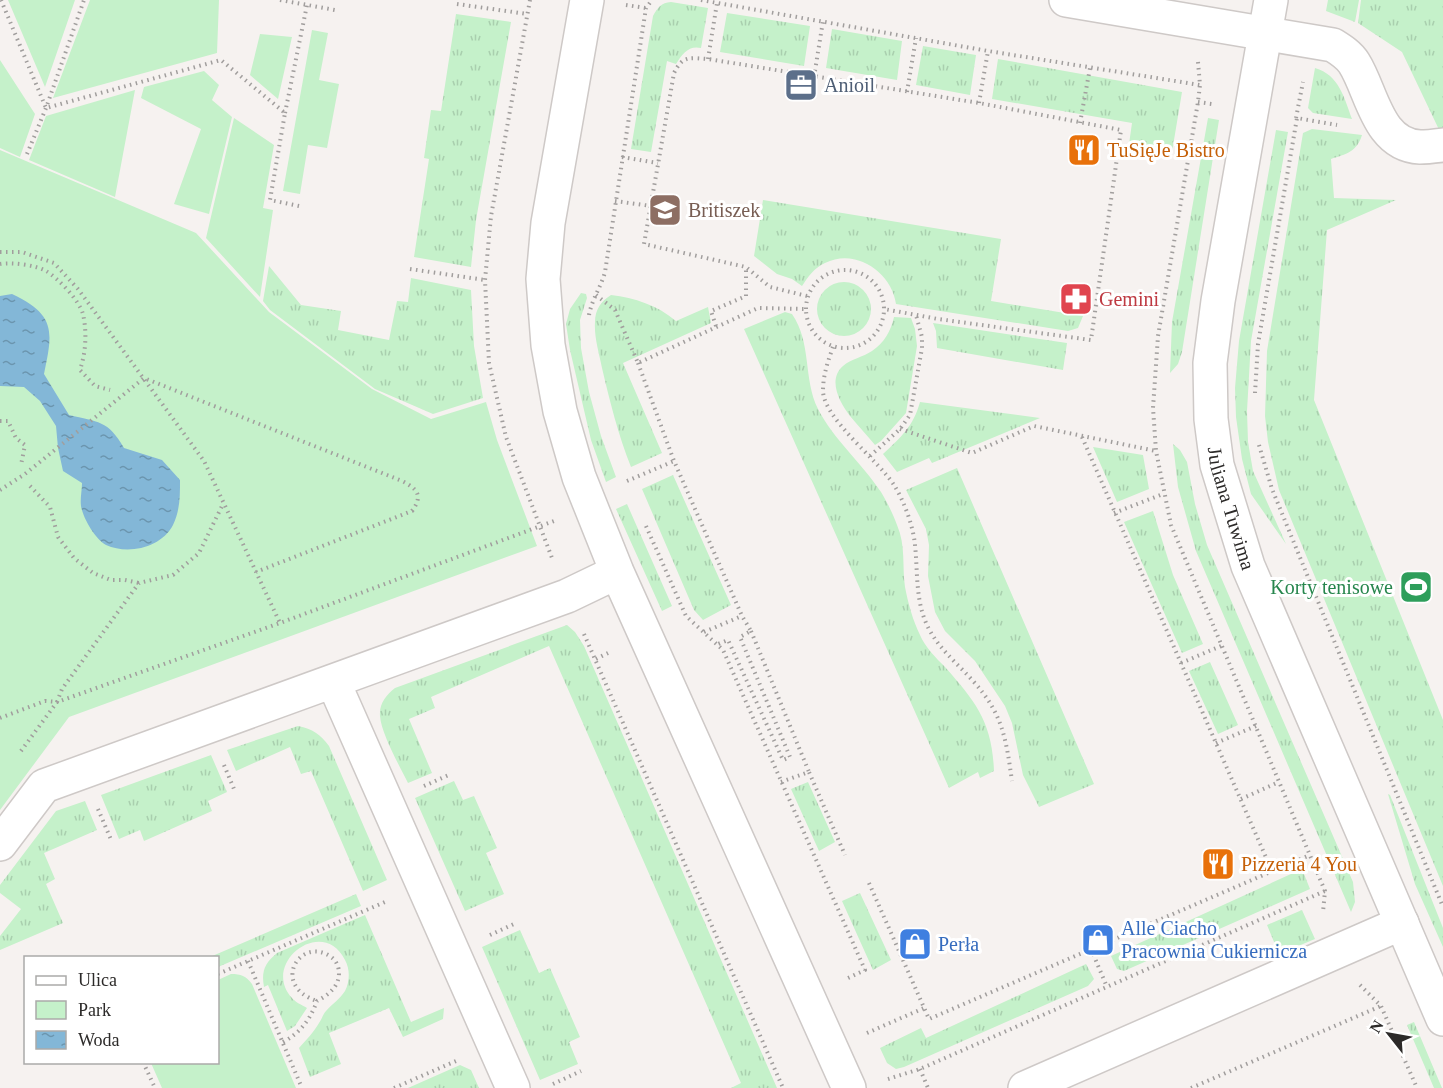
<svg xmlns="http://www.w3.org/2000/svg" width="1443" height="1088" font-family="'Times New Roman',serif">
<defs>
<pattern id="grass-tufts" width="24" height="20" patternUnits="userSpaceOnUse" patternTransform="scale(1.5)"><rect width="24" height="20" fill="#c5f1ca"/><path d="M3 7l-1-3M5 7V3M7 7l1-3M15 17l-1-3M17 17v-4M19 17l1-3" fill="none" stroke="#a9cfae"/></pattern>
<pattern id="water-ripples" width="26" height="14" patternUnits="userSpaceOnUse" patternTransform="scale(1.5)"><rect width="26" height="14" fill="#83b7d7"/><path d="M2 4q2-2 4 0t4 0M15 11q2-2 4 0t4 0" fill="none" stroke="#6b95ae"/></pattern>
</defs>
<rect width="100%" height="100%" fill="#f6f2f0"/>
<path fill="url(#grass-tufts)" d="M1328,0H1359L1355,22L1326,11Z
M1361,0H1443V138L1402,52L1358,23Z
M671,2L708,8L701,48C689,45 682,54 676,64L667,61L651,152L631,149L653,16C658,7 661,3 671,2Z
M727,13L810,26L804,66L720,52Z
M456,14L511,22L476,220L471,267L414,257L429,159L424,158L431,110L441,111Z
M832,29L902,41L897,80L826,68Z
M923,46L976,55L970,95L916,85Z
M998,59L1182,92L1171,158L1128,151L1132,123L992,99Z
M1315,68C1339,75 1344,97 1352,119L1313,113L1308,108Z
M1208,118L1219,120L1182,352L1178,364L1170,373L1172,322Z
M1312,129L1362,135C1357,152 1346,154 1331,159L1334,198L1396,200L1327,230L1314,400L1443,720V886L1279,490L1268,442L1265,416L1267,351L1303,133Z
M1276,130L1288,132L1251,341L1247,411L1248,442L1253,471L1286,544L1251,494L1242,459L1236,417L1235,388L1239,341Z
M763,200L1001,239L991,301L1083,316L1078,328L1068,331L896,304C892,273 856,247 825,263C814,268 808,277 802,286L792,279L777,274L754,256Z
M269,266L301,305L341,311L338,330L389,340L397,301L408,302L411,278L471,290L474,346L483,398L433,414L375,389L270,310L263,301Z
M817 309a27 27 0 1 1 54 0a27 27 0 1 1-54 0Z
M581,293L586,294L587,298L580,320L581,348L589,392L601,436L616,477L606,482L591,440L570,350L566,324L570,309Z
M611,295C635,298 657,305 676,321L708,307L711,323L623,363L662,453L631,467C618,434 610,402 602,368C599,353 594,337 595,322C595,310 601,301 611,295Z
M785,312L792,314C812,343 803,379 818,409C834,440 862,463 881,492C887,502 893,514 897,525C906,546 902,566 905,587C908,603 913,621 920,635C925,647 936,658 945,667C976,702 992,722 994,771L980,778L978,772L949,788L744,329Z
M894,317L911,318L915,329L917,346L906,413L881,441L875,445C867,435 858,426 850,416C840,403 827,380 843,366C851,359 863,357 872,351C884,343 891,331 894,317Z
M933,323L1067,343L1063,370L937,348L936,331Z
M920,402L1040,418L932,463L929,458L897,472L883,454C901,437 913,427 920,402Z
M1173,444L1180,450L1187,462L1195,504L1207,545L1353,882L1355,902L1351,912L1196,551L1178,487Z
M1093,447L1143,455L1149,489L1117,502Z
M957,468L1094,784L1039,807L1023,775L1012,723L1005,706L975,661L945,631L935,612L928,576L929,545L926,529L906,490Z
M673,475L731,605L703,620L694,610L642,489Z
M627,504L672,606L662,611L616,509Z
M1153,511L1173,575L1203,644L1182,653L1124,522Z
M567,625L575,632L584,646L777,1088H731L741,1083L549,646L431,697L435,708L409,719L432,773L408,783C400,767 381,733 380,716C379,704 386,695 395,688Z
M1210,662L1238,725L1218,734L1189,671Z
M298,726C313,729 320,734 329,746L387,880L363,891L311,771L301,774L290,747L236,771L227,750Z
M211,755L227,792L208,801L212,811L144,841L140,830L119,839L101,795Z
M454,781L463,800L474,796L497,848L486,853L504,894L465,911L415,798Z
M808,782L835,842L819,851L791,789Z
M1388,794L1390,795L1443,928V947L1415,884Z
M85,801L97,830L44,853L55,879L46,884L63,923L0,950V936L21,909L0,893V885L56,811Z
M1302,869L1310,889L1124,971L1117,969L1111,956Z
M860,893L891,960L873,970L842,901Z
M356,894L361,906L218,967V958L210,957Z
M1302,910L1315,939L1279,954L1267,925Z
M365,915L411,1022L444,1008L443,1019L403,1037L389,1008L329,1033L341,1064L310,1077L299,1048C306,1040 314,1032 319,1023C322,1019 323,1014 326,1011C332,1004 340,999 345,991C350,981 350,969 345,960C323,915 260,963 292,998C295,1002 302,1005 307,1008L295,1026L287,1031L268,985L264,987C261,971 265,963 277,953Z
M520,930L539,973L550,968L580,1037L569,1042L578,1064L540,1080L482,947Z
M1086,964L1094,979L1088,986L904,1067L896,1069L887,1063L880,1048L921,1028L926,1038Z
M1414,1022L1442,1088H1434L1407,1025Z
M460,1065L471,1070L479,1088H408Z"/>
<path fill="#c5f1ca" d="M8,0H75L45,87Z
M90,0H219L217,53L53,98Z
M312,30L328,33L319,80L339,84L327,148L308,145L300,194L283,191Z
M260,34L292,37L278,99L250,75Z
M0,60L35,114L20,157L0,148Z
M204,71L219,85L212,100L232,117L209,214L174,204L201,129L141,98L144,87Z
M135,90L115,197L29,160L46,116Z
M234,118L274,145L263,208L273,210L260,297L206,238Z
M0,150L196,233L269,312L372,389L431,419L486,402L497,440L537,546L69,717L0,810Z
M231,974C241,974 246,976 252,984L296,1088H162L151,1063L218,1062V980Z"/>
<path fill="url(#water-ripples)" d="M12,294C56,315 53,331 44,374L69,415C98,422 108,420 124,448L162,460L180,480C180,497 180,510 173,525C161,548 128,555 106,545C95,539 83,518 81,506C80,499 82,490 82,483L63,471L58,448L56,426L40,401L24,387L0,386V296Z"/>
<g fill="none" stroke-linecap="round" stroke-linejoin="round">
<defs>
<path id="street" d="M587,0L548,223L543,279L548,345L560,411L579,477L617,572L849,1088
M1066,0L1333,45C1341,50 1349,55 1354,63C1372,91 1377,145 1420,147C1427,147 1435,146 1443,145
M333,681L513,1088
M0,844L44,786L567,596L617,572
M1025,1088L1402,923"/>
<g id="secondary">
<path id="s1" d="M1271,0L1218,301L1210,363L1211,419L1217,465L1248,566L1443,1019"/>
</g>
</defs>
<use href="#street" stroke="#cec9c7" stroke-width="36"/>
<use href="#secondary" stroke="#cec9c7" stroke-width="36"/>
<path stroke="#a19e9d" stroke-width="4" stroke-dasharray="1.5 4.5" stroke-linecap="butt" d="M1,0L46,108L221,60L285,113L270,200L299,206
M280,0L335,10
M530,0L491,216L485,280L489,363L506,437L552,558
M701,0L988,51L1200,85
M457,4L527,14
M626,5L646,8
M708,59L717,3
M1198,62L1200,85L1198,102L1158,336L1153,408L1156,451L1171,525L1325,891L1323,912
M814,77L823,21
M907,92L916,38
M1198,102L1212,104
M979,103L988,51
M285,113L307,5
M1296,118L1303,82
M1080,123L1090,68
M27,154L46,108L84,0
M622,157L658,163
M615,201L651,206
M0,252H22L54,263L78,289L204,461L280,623
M0,264C11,262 36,265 46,271C58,278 79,300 83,314C87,332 86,352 80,370L95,386L110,390
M410,269L485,280
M806 309a39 39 0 1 1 78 0a39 39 0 1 1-78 0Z
M596,295L615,310L638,363L758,308L805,309
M807,296L770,287L746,267L644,244L674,73C683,55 689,58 708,59L979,103L1121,130L1091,340L938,319L884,309
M589,315C592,299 601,287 605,272L646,8L652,0
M716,326L711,311L746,296V268
M833,347C828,361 823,375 823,391C824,419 878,460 894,485C904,501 913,525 915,545C918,573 915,603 929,629C940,650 958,664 973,681C1003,714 1006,739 1012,781
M638,363L674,461L742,616L751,631L740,637L790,757L783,760L728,640L718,644
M1255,393L1258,344L1297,118L1337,125
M0,421H8L16,438L25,445L21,465
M900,429L972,453L1034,426L1156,451
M1082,437L1272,871
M1259,445L1272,489L1443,907
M870,456L900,429L910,415L922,348V337L916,315
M627,481L674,461
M30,486L50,507L58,537L74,558L93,573L111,580H125L139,583
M0,490L25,474L144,378L402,481C418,489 423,496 412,511L256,572
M1114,513L1163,494
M646,526L686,616L723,650L865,970L846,979
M751,631L809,772
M704,632L742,616
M584,634L783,1088
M596,659L608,653
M1181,663L1221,646
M0,718L45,701L57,702L62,689L139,583L173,575L199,553L223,504
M1216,743L1256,726
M21,751L57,702L280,623L554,521
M224,765L234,789
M781,782L809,772L845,855
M424,786L451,774
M1241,799L1279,782
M98,809L112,842
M869,883L929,1019L1310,855
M490,935L516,923
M1091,949L1107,987
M248,961L302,1088
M218,974L385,902
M1360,985L1381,1006L1417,1088
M867,1033L924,1008
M283,1042C300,1033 310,1020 317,1001C328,995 339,987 339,973C339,967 336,960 331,957C301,935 269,985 317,1001
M143,1062L155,1088
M920,1069L928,1088
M888,1079L920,1069L1325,891
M553,1084L581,1071
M394,1088L456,1061
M1191,1088L1381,1006"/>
<use href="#street" stroke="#fff" stroke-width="33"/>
<use href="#secondary" stroke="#fff" stroke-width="33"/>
</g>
<defs>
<symbol id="office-square" viewBox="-11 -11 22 22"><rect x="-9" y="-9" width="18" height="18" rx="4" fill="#5c6f8a" stroke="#fff"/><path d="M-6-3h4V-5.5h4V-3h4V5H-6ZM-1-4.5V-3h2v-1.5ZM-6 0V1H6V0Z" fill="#fff"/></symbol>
<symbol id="restaurant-square" viewBox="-11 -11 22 22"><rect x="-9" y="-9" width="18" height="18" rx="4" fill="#e8710a" stroke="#fff"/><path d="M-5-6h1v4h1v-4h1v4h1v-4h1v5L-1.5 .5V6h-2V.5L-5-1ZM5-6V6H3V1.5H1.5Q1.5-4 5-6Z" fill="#fff"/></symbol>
<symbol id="school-square" viewBox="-11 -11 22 22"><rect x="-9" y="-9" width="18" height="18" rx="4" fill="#8d6e63" stroke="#fff"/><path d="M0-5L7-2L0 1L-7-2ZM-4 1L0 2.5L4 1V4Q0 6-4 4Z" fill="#fff"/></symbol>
<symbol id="pharmacy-square" viewBox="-11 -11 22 22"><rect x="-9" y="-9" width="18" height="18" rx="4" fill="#e0444e" stroke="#fff"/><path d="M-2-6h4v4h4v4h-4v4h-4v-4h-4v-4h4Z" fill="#fff"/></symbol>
<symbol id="stadium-square" viewBox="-11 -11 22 22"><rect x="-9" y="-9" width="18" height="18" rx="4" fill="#2e9e5b" stroke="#fff"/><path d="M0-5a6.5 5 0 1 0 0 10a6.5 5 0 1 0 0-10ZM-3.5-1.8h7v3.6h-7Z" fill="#fff"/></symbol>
<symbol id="shop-square" viewBox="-11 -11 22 22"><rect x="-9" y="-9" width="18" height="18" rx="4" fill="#3f7fe0" stroke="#fff"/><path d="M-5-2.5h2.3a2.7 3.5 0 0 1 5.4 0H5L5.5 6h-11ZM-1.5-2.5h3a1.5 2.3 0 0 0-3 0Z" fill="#fff"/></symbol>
</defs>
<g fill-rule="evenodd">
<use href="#office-square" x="782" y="66" width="38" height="38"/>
<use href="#restaurant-square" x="1065" y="131" width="38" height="38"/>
<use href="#school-square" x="646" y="191" width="38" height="38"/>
<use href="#pharmacy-square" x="1057" y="280" width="38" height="38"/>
<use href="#stadium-square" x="1397" y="568" width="38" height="38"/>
<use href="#restaurant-square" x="1199" y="845" width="38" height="38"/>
<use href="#shop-square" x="1079" y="921" width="38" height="38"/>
<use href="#shop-square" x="896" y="925" width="38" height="38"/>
</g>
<g text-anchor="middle" stroke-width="6" stroke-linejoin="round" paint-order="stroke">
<g font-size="20" fill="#4e5e75" stroke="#fff" text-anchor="start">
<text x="824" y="92">Anioil</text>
</g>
<g font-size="20" fill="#c56008" stroke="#fff" text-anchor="start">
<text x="1107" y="157">TuSięJe Bistro</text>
<text x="1241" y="871">Pizzeria 4 You</text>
</g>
<g font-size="20" fill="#785e54" stroke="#fff" text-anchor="start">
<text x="688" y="217">Britiszek</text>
</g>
<g font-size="20" fill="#be3a42" stroke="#fff" text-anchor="start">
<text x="1099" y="306">Gemini</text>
</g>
<g font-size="20" fill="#2c2a29" stroke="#fff">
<text dy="7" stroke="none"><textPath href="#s1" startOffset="516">Juliana Tuwima</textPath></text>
</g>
<g font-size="20" fill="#27864d" stroke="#fff" text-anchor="end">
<text x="1393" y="594">Korty tenisowe</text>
</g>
<g font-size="20" fill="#366cbe" stroke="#fff" text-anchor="start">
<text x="1121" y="935">Alle Ciacho<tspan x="1121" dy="23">Pracownia Cukiernicza</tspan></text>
<text x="938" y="951">Perła</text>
</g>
</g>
<rect x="24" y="956" width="195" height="108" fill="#ffffff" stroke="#abaaa9" stroke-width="1.5"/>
<rect x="36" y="976" width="30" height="9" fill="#ffffff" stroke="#abaaa9" stroke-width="1.5"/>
<text x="78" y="986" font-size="18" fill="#2c2a29">Ulica</text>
<rect x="36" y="1001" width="30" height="18" fill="#c5f1ca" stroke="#abaaa9" stroke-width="1.5"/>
<text x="78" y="1016" font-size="18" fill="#2c2a29">Park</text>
<rect x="36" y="1031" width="30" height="18" fill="url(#water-ripples)" stroke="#abaaa9" stroke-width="1.5"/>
<text x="78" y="1046" font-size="18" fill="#2c2a29">Woda</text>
<g transform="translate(1389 1034) rotate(301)" stroke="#ffffff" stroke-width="4.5" paint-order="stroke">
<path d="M0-4.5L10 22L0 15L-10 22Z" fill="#2c2a29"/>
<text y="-9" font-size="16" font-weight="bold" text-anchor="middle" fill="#2c2a29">N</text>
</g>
</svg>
